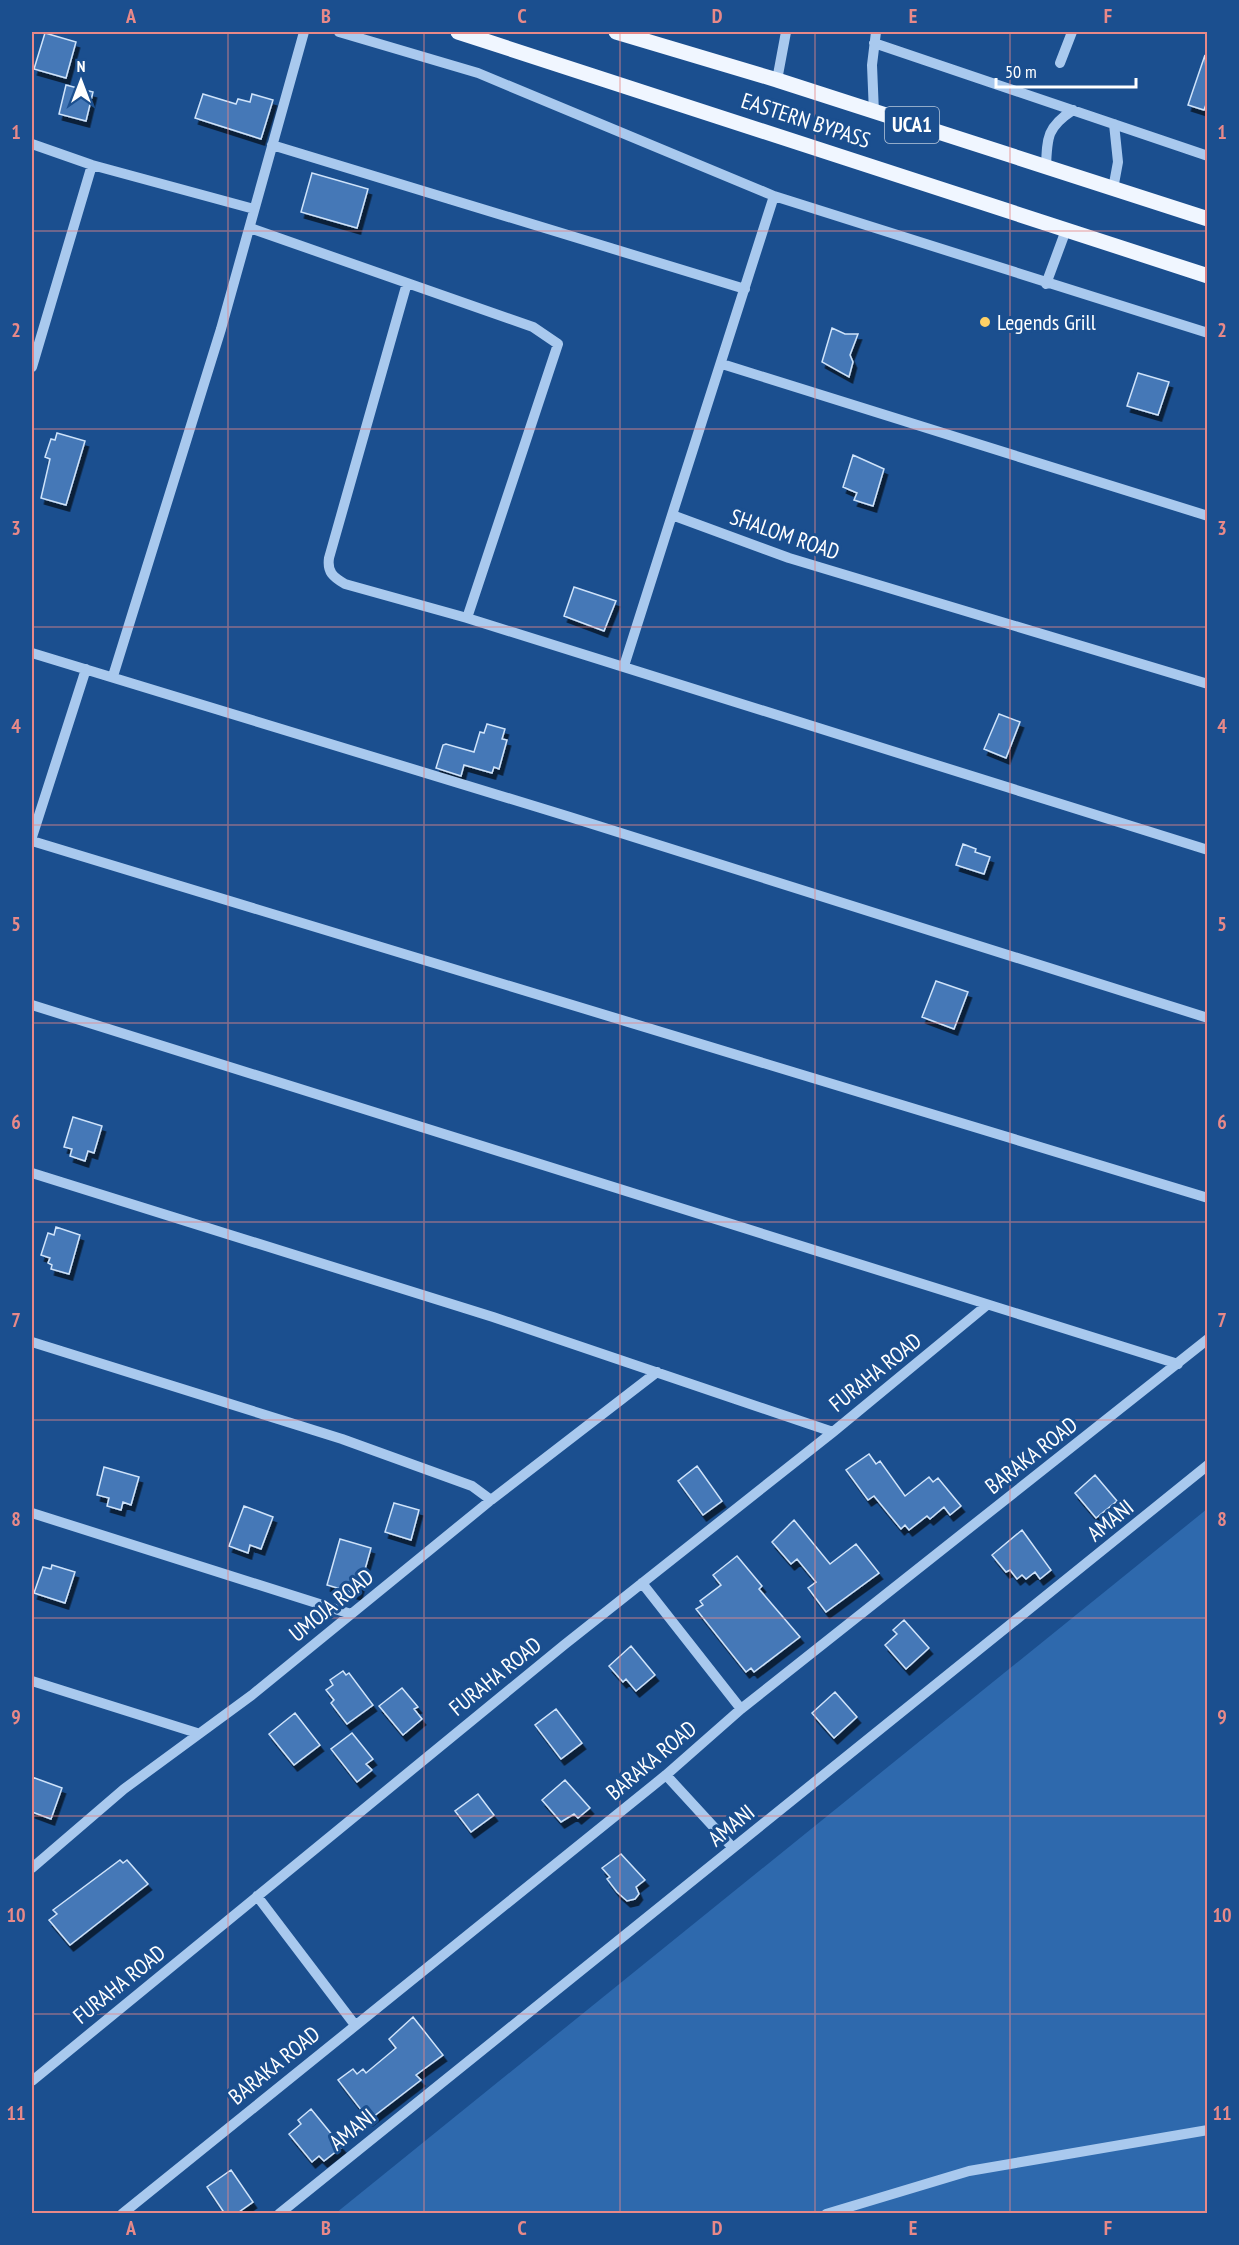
<svg xmlns="http://www.w3.org/2000/svg" width="1239" height="2245" font-family="'PT Sans Narrow',sans-serif">
<defs>
<filter id="shadow"><feDropShadow dx="3.5" dy="6" stdDeviation="0" flood-color="#0009"/></filter>
</defs>
<rect width="100%" height="100%" fill="#1b4f8f"/>
<path fill="#2e69ad" d="M1207,1509V2213H336Z"/>
<path fill="#4478b7" stroke="#cfe3fa" stroke-width="1.5" filter="url(#shadow)" d="M45,33L76,42L66,78L34,69Z
M1205,55L1208,99L1204,110L1188,105Z
M66,85L93,92L86,121L59,114Z
M203,94L236,104L238,99L250,102L252,94L273,100L261,139L195,118Z
M312,173L368,189L357,228L301,212Z
M832,328L845,334H858L850,355L853,362L849,377L822,362Z
M1138,373L1169,382L1158,415L1127,406Z
M57,433L85,441L66,505L41,498L50,459L45,457L51,439L55,440Z
M853,455L884,469L873,506L854,500L857,493L843,487Z
M574,587L616,601L604,631L564,616Z
M999,714L1020,722L1006,758L984,749Z
M487,724L505,729L502,739L507,740L499,769L494,767L492,773L464,765L461,776L436,768L443,745L446,744L474,752L480,732L484,733Z
M963,844L976,849L975,852L990,857L984,874L956,865Z
M936,981L968,992L954,1029L922,1017Z
M73,1117L102,1126L94,1153L88,1151L85,1161L70,1156L72,1149L64,1147Z
M56,1227L80,1235L69,1274L51,1269L52,1265L48,1263L50,1258L41,1255L48,1233L54,1235Z
M869,1454L876,1464L880,1461L905,1496L929,1477L933,1482L938,1478L961,1506L950,1515L944,1507L930,1519L927,1516L909,1530L905,1525L901,1529L874,1496L868,1500L846,1470Z
M697,1466L722,1501L703,1515L678,1481Z
M104,1467L139,1477L131,1505L123,1502L121,1510L107,1506L109,1498L97,1495Z
M1095,1475L1117,1501L1096,1518L1075,1493Z
M394,1503L419,1510L411,1540L385,1532Z
M244,1506L273,1517L261,1549L250,1545L248,1553L229,1546Z
M794,1520L830,1564L856,1544L879,1573L826,1612L808,1588L816,1582L797,1559L791,1564L772,1542Z
M1022,1530L1051,1570L1040,1579L1035,1572L1026,1579L1022,1575L1017,1579L1010,1570L1006,1572L992,1555Z
M340,1539L371,1548L358,1594L327,1585Z
M737,1556L762,1586L759,1589L800,1637L754,1672L751,1668L746,1672L696,1609L703,1605L700,1601L721,1585L713,1575Z
M52,1565L75,1572L65,1603L34,1593L43,1567L51,1569Z
M904,1620L929,1648L906,1669L885,1645L897,1634L893,1630Z
M631,1646L655,1675L636,1691L626,1679L623,1682L609,1666Z
M343,1671L346,1675L349,1673L373,1705L347,1724L331,1703L334,1700L326,1690L333,1685L330,1680Z
M402,1688L418,1707L414,1709L422,1719L403,1735L379,1706Z
M835,1692L857,1717L834,1738L812,1713Z
M556,1709L582,1743L561,1759L535,1725Z
M295,1713L320,1745L294,1765L269,1734Z
M352,1733L373,1759L366,1764L372,1770L357,1782L331,1749Z
M32,1777L62,1788L51,1819L32,1812Z
M565,1780L590,1808L578,1818L574,1814L561,1822L542,1800Z
M478,1794L494,1815L471,1832L455,1811Z
M621,1854L645,1880L636,1887L639,1894L635,1899L627,1901L617,1892L607,1879L610,1877L602,1868Z
M120,1860L123,1863L127,1860L148,1884L70,1945L49,1920L57,1914L53,1910Z
M413,2017L443,2055L416,2075L421,2080L369,2120L338,2080L353,2069L357,2074L363,2069L366,2073L396,2048L389,2039Z
M311,2109L342,2147L324,2161L319,2156L312,2162L289,2134L301,2124L298,2120Z
M231,2170L253,2202L236,2214H225L207,2187Z"/>
<g fill="none" stroke-linecap="round" stroke-linejoin="round">
<path stroke="#a9c9ee" stroke-width="10" d="M339,32L478,73L774,196L1208,333
M874,43L1208,156
M1060,63L1072,32
M777,80L786,32
M874,113L872,65L876,32
M32,144L92,165L254,209
M272,145L745,289
M1046,168C1047,137 1047,127 1073,110
M1113,189L1118,162L1114,124
M774,196L672,515L789,558L1208,684
M250,228L533,327L558,344L467,618
M407,283L329,558C327,572 333,577 345,584L467,618L1208,850
M1046,284L1066,230
M722,364L1208,516
M32,367L92,165
M32,653L570,817L1208,1018
M624,666L672,515
M113,676L221,329L304,32
M32,837L86,669
M32,841L1208,1198
M32,1005L1178,1364
M32,1173L493,1317L833,1432
M32,1342L342,1439L472,1486L491,1500
M32,1513L351,1614
M642,1583L741,1709
M32,1681L197,1733
M666,1775L733,1848
M32,1868L124,1789L252,1695L491,1500L657,1372
M257,1896L355,2025
M32,2081L564,1645L833,1432L987,1305
M122,2214L666,1775L741,1709L1208,1339
M279,2214L1208,1465
M826,2214L969,2171L1208,2130"/>
<path stroke="#f0f6ff" stroke-width="15" d="M458,32L1208,276
M616,32L777,80L1208,219"/>
</g>
<path fill="none" stroke="#e88989" stroke-width="1.5" stroke-opacity="0.55" d="M228,32V2214M424,32V2214M620,32V2214M815,32V2214M1010,32V2214M32,231H1208M32,429H1208M32,627H1208M32,825H1208M32,1023H1208M32,1222H1208M32,1420H1208M32,1618H1208M32,1816H1208M32,2014H1208"/>
<circle fill="#ffd166" stroke="#1b4f8f" stroke-width="2" cx="985" cy="322" r="6"/>
<g text-anchor="middle" stroke-width="6" stroke-linejoin="round" paint-order="stroke">
<rect fill="#1b4f8f" stroke="#bbcadd" stroke-width="1.5" x="885" y="107" width="54" height="36" rx="4.5"/>
<g font-size="21" font-weight="bold" fill="#fff">
<text x="912" y="132">UCA1</text>
</g>
<g font-size="22" fill="#fff" stroke="#1b4f8f">
<text transform="translate(806 120) rotate(18)" y="8">EASTERN BYPASS</text>
<text transform="translate(785 534) rotate(19)" y="8">SHALOM ROAD</text>
<text transform="translate(875 1372) rotate(-39)" y="8">FURAHA ROAD</text>
<text transform="translate(1031 1455) rotate(-38)" y="8">BARAKA ROAD</text>
<text transform="translate(1110 1520) rotate(-39)" y="8">AMANI</text>
<text transform="translate(331 1605) rotate(-39)" y="8">UMOJA ROAD</text>
<text transform="translate(495 1676) rotate(-39)" y="8">FURAHA ROAD</text>
<text transform="translate(651 1760) rotate(-40)" y="8">BARAKA ROAD</text>
<text transform="translate(731 1825) rotate(-39)" y="8">AMANI</text>
<text transform="translate(119 1984) rotate(-39)" y="8">FURAHA ROAD</text>
<text transform="translate(274 2065) rotate(-39)" y="8">BARAKA ROAD</text>
<text transform="translate(352 2129) rotate(-39)" y="8">AMANI</text>
</g>
<g font-size="22" fill="#fff" stroke="#1b4f8f" text-anchor="start">
<text x="997" y="330">Legends Grill</text>
</g>
</g>
<rect width="1239" height="2245" fill="none" stroke="#1b4f8f" stroke-width="66"/>
<g transform="translate(81 81)" stroke="#1b4f8f" stroke-width="4.5" paint-order="stroke">
<path d="M0-4.5L10 22L0 15L-10 22Z" fill="#ffffff"/>
<text y="-9" font-size="16" font-weight="bold" text-anchor="middle" fill="#ffffff">N</text>
</g>
<path d="M996 78v9h140v-9" fill="none" stroke="#ffffff" stroke-width="3"/>
<text x="1005" y="78" font-size="18" fill="#ffffff" stroke="#1b4f8f" stroke-width="4.5" paint-order="stroke">50 m</text>
<rect x="33" y="33" width="1173" height="2179" fill="none" stroke="#e88989" stroke-width="2"/>
<g font-size="20" text-anchor="middle" font-weight="bold" fill="#e88989">
<text x="131" y="23">A</text>
<text x="326" y="23">B</text>
<text x="522" y="23">C</text>
<text x="717" y="23">D</text>
<text x="913" y="23">E</text>
<text x="1108" y="23">F</text>
<text x="16" y="139">1</text>
<text x="1222" y="139">1</text>
<text x="16" y="337">2</text>
<text x="1222" y="337">2</text>
<text x="16" y="535">3</text>
<text x="1222" y="535">3</text>
<text x="16" y="733">4</text>
<text x="1222" y="733">4</text>
<text x="16" y="931">5</text>
<text x="1222" y="931">5</text>
<text x="16" y="1129">6</text>
<text x="1222" y="1129">6</text>
<text x="16" y="1327">7</text>
<text x="1222" y="1327">7</text>
<text x="16" y="1526">8</text>
<text x="1222" y="1526">8</text>
<text x="16" y="1724">9</text>
<text x="1222" y="1724">9</text>
<text x="16" y="1922">10</text>
<text x="1222" y="1922">10</text>
<text x="16" y="2120">11</text>
<text x="1222" y="2120">11</text>
<text x="131" y="2235">A</text>
<text x="326" y="2235">B</text>
<text x="522" y="2235">C</text>
<text x="717" y="2235">D</text>
<text x="913" y="2235">E</text>
<text x="1108" y="2235">F</text>
</g>
</svg>
